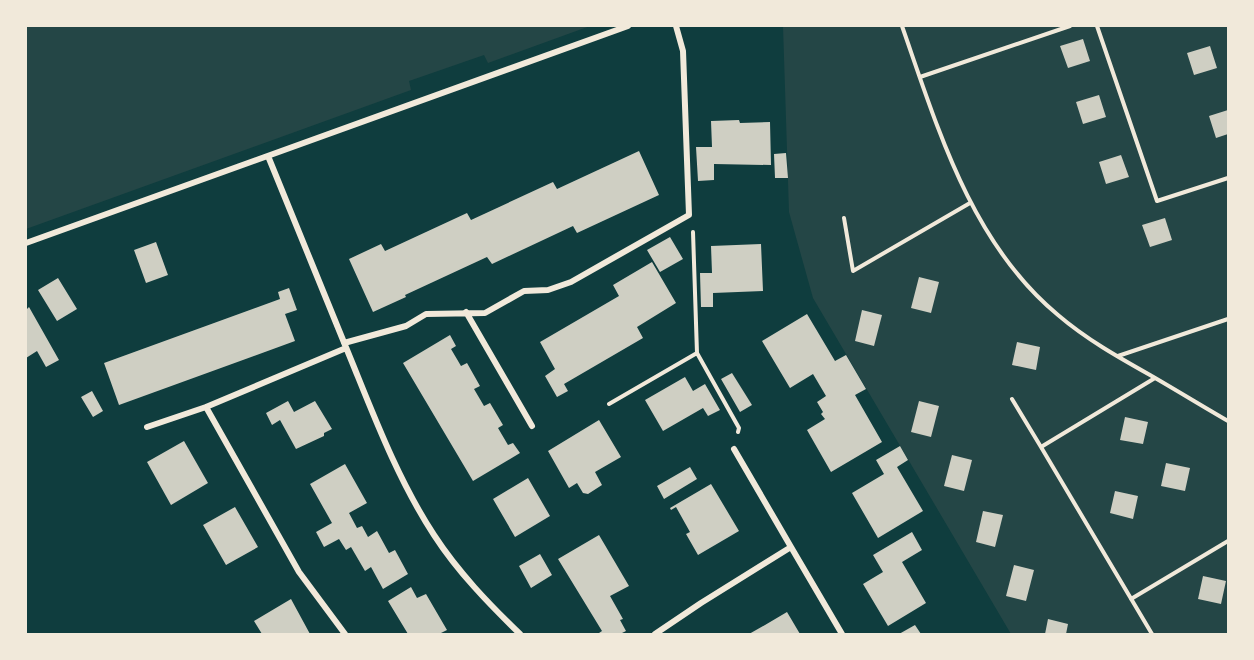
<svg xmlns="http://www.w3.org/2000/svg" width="1254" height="660" font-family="'Crimson Pro',serif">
<rect width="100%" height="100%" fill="#0f3d3e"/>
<path fill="#244646" d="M26,26H590L488,63L484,55L409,81L411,90L26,229Z
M783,26H1228V634H1011L813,298L789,212Z"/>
<path fill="#cfcfc3" d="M1083,39L1090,61L1068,68L1060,46Z
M1210,46L1217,68L1194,75L1187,53Z
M1099,95L1106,117L1083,124L1076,102Z
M1228,110V134L1216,138L1209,116Z
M739,120L740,123L770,122L771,165L714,164V180L698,181L696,147H712L711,121Z
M639,151L659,195L577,233L573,226L492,264L487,257L405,295L406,297L373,312L349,259L381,244L385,251L467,213L471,220L553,182L557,189Z
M786,153L788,178H775L774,154Z
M1121,155L1129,177L1106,184L1099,162Z
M1165,218L1172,240L1150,247L1142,225Z
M670,237L683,259L660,272L647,250Z
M156,242L168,275L146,283L134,250Z
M761,244L763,291L713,293V307H701L700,273H712L711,246Z
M652,262L676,303L637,327L643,338L564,384L568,391L557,397L545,376L555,369L540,342L619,296L613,285Z
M919,277L939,282L931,313L911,308Z
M58,278L77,309L57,321L38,290Z
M289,288L297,310L285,314L295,341L119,405L104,363L280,299L278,292Z
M29,307L59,360L46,367L37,351L26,358V310Z
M862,310L882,315L874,346L855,341Z
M807,314L835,361L846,355L866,389L855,395L882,442L831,472L807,430L825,419L821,414L823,412L817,402L826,396L813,374L790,388L762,341Z
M450,335L456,346L451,349L461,366L467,363L480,386L474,389L484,406L490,403L503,425L498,428L508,445L513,443L520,453L473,481L403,363Z
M1017,342L1040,347L1036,370L1012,365Z
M732,373L752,405L740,412L721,379Z
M685,377L693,391L705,384L720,410L708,416L703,408L663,431L645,400Z
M92,391L103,411L93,417L81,397Z
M288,401L294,412L315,401L332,429L324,433V436L296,449L280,420L272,425L266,413Z
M919,401L939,406L931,437L911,432Z
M1125,417L1148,422L1143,444L1120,440Z
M599,420L621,457L595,472L602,485L588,494L583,493L577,483L569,488L548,451Z
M184,441L208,483L171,505L147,462Z
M900,446L908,460L897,467L923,511L878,538L852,493L884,474L876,460Z
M952,455L972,460L964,491L944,486Z
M1166,463L1190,468L1185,491L1161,486Z
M345,464L367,503L349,513L357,528L362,526L368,537L377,531L389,553L395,550L408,574L383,589L371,567L365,571L351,547L346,550L339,539L324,547L316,532L332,523L310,484Z
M690,467L697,479L664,499L657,486Z
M528,478L550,516L515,537L493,499Z
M711,484L739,531L698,555L686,534L690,532L676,507L671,510L670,508Z
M1115,491L1138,496L1133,519L1110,513Z
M235,507L258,547L226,565L203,525Z
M983,511L1003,515L995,547L976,542Z
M912,532L922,550L902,562L926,603L888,626L863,584L883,572L873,555Z
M599,535L629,586L610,596L623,619L620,620L626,631L620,634H600L599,633L602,631L558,559Z
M540,554L552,575L531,588L519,566Z
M1014,565L1034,570L1026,601L1006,596Z
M1203,576L1226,581L1221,604L1198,599Z
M411,587L417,598L426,594L447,630L439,634H408L388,601Z
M291,599L310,634H262L254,621Z
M787,612L800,634H749L765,625Z
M1048,619L1068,624L1066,634H1045Z
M915,625L921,634H899Z"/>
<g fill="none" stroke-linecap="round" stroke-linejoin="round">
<path stroke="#f1e9da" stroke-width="4" d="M902,26C938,129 971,243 1058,315C1086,339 1118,357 1150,375C1176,390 1202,406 1228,421
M1097,26L1157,201L1228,178
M920,77L1070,26
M844,218L853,271L970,203
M693,232L697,353L739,428L738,432
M1118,356L1228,319
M1012,399L1041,447
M609,404L697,353
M1131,599L1228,541
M1152,634L1041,447L1155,378"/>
<path stroke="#f1e9da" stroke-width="6" d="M268,156C297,226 325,297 354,367C377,424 400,483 434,535C458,572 489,604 520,634
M26,243L628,26
M466,312L532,426
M344,343L406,326L426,314L485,313L524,291L548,290L571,282L689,215L683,51L676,26
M147,427L206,407
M734,449L791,547
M345,634L299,572L206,407L346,348
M655,634L701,603L791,547L842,634"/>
</g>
<rect width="1254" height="660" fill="none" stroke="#f1e9da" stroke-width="54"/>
</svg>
